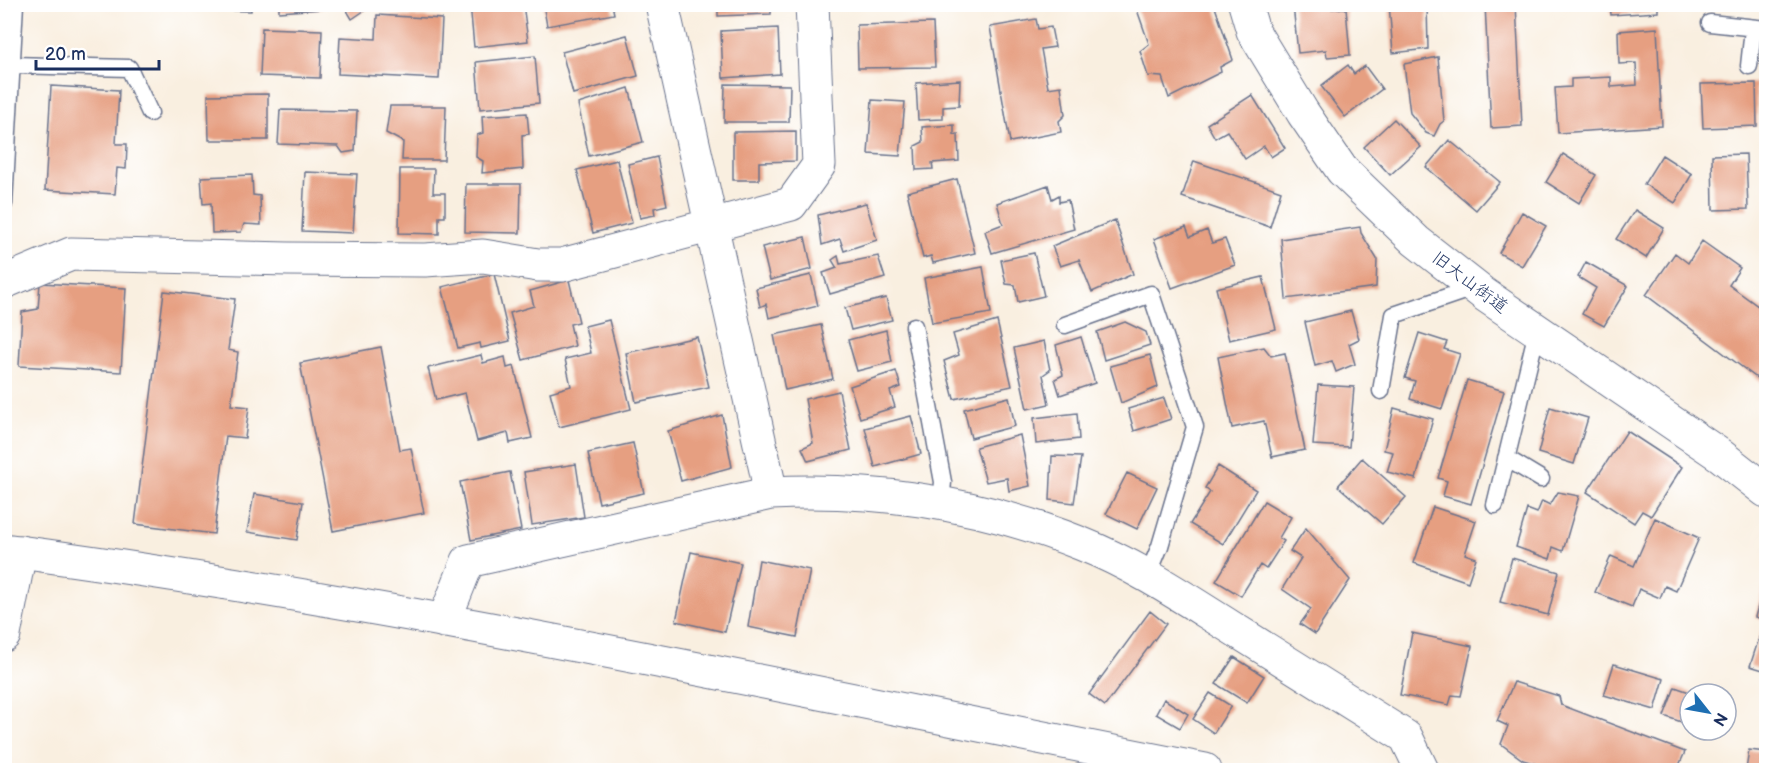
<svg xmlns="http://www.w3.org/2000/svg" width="1771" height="775" font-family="'Balsamiq Sans','Klee One',sans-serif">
<rect width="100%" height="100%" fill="#fff"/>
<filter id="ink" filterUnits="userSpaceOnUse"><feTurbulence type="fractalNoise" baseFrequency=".0167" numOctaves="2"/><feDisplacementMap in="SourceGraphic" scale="12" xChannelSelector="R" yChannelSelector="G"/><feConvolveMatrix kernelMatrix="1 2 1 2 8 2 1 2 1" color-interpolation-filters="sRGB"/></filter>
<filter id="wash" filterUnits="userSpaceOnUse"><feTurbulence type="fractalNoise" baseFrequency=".008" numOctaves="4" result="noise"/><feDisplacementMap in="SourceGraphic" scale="24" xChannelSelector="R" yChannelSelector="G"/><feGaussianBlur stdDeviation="1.35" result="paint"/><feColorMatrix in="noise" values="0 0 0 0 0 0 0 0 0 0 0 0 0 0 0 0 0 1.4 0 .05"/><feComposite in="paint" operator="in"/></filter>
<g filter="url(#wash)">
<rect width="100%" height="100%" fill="#f9efe0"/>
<g id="blocks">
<path fill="#e69f81" d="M211,4H251V11L211,10Z
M343,4H374L352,19Z
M470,4H523L528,41L474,47Z
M543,4H612L614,14L547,26Z
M718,4H771V14L718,16Z
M1135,4H1214L1233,60L1220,67L1221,72L1169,98L1162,77L1148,76L1140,51L1149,44Z
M1389,4H1427L1428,49L1393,53Z
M1485,4H1516L1522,126L1491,128Z
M1610,4H1658V12L1611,15Z
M279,5H322V9L279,12Z
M1293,5H1332V9L1346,8L1350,55L1327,57L1326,50L1298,53Z
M377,15L442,19L439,79L338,74L340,37L376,39Z
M1036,19L1038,29L1051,27L1055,47L1041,49L1048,88L1061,86L1065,115L1059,121L1061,132L1010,142L990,27Z
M933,23L935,67L858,68L857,25Z
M262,28L322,30L320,78L260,76Z
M778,28L780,74L723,78L721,31Z
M1657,28L1662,126L1558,133L1555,88L1571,87V79L1611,77V87L1637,85L1636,63L1619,64L1618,31Z
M627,35L638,76L573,94L562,52Z
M535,56L539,103L480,109L476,62Z
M1438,57L1444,121L1440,124L1434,136L1426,133L1410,113L1404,64Z
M1348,65L1354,74L1365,66L1382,89L1345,117L1321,86Z
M960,80L959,106L943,107V119L918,120L916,83Z
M1756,83L1757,126L1703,128L1701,84Z
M725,84L790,85L789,122H724Z
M51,86L119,90L116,144H127L126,169L117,168L115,194L45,190Z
M629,88L643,142L589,156L578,104Z
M268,94V140H209L208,95Z
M1252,95L1285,148L1271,157L1264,146L1245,159L1227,131L1215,138L1207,124Z
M872,100L905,102L900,156L868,154Z
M390,106H446L444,160H402L403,142L386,133Z
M280,110L357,111L355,151L343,153L338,146L278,144Z
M527,113L529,134L522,135L523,169L482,173L483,161L476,157L477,135L483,133L482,116Z
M1394,119L1421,147L1390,175L1364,147Z
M954,125V135L958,134L959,161L932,163L933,169L916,170L915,146L923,142L922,127Z
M796,131V161L759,162V180H733V132Z
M1449,140L1500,182L1476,210L1426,167Z
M1563,154L1596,175L1579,203L1546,182Z
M1746,154L1748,209L1713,210L1712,155Z
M1662,155L1692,174L1675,203L1644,184Z
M657,157L667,205L654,208L655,215L640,218L628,164Z
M617,160L632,223L593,233L577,170Z
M1194,161L1281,191L1270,227L1182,197Z
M400,169H434L433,193H445V217H439V234L399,233Z
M305,172L357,174L353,233L302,231Z
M252,175L253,195L260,196L261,225L244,224L241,232L212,233L211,203L203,204L201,177Z
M957,179L975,253L933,263L931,256L923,258L907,192Z
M466,184H521L520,233L465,232Z
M1048,185L1052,199L1059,195V202L1068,200L1074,229L992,253L985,231L1003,224L997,203Z
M866,203L877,240L844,251L840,239L822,245L818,215Z
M1635,210L1664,228L1646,258L1616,239Z
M1522,212L1546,226L1522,266L1499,253Z
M1115,220L1133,274L1092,292L1079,260L1060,266L1052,246Z
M1186,227L1190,237L1207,230L1212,243L1225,239L1235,265L1172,288L1154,239Z
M1360,227L1361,233L1377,259L1376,287L1286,299L1281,239Z
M805,237L812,269L770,280L762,247Z
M1702,241L1740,268L1729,285L1766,312V385L1646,295L1675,253L1688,263Z
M1034,253L1044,296L1018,302L1015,285L1006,284L1001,260Z
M838,256L840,264L878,256L885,278L830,294L823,273L837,268L832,260Z
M1586,262L1628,286L1604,326L1582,314L1596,288L1578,277Z
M983,267L991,313L932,323L924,278Z
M494,274L510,341L481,348L480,343L458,348L442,287Z
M811,275L818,306L769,318L766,304L760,307L756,288Z
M1263,277L1276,329L1229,340L1216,288Z
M569,280L579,322L570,324L575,346L523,360L510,313L534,306L530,291Z
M40,283L126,288L121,372L19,366L22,312L38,309Z
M164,291L235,299L228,350L238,352L231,405L249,407L245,438L226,436L214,534L135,524Z
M886,298L892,320L851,330L845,308Z
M1351,311L1359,339L1349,344L1355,364L1336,372L1332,361L1315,366L1305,322Z
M609,320L631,409L559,427L550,392L571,386L565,359L591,353L585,326Z
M997,321L1012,386L954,399L944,361L959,355L953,334Z
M1125,322L1146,332L1150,345L1104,360L1097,332Z
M821,325L833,379L785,390L774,335Z
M886,330L892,362L857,371L848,340Z
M1419,333L1447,342L1444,349L1460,354L1442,409L1410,399L1415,381L1405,378Z
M697,337L709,387L636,402L626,353Z
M1081,337L1095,383L1060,395L1055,379L1063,375L1056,345Z
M1044,341L1050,370L1043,375L1049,404L1027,409L1014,348Z
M381,347L400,450L411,448L424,513L333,531L300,363Z
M1264,347L1271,356L1285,353L1305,450L1272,457L1264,421L1232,428L1218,357Z
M481,355L483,363L505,357L507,368L514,366L532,438L510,443L508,433L477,441L465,393L436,400L428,368Z
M1150,355L1158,387L1121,403L1110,366Z
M896,371L901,387L890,391L895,407L860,418L850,386Z
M1467,380L1504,391L1471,504L1443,496L1447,481L1438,478Z
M1318,385L1354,387L1349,447L1313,445Z
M839,391L851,450L808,461L802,448L813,443L805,399Z
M1009,397L1015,426L971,438L964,409Z
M1164,398L1171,419L1134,431L1128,409Z
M1550,407L1588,418L1574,464L1538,453Z
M1394,408L1433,419L1416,479L1387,472L1393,452L1384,450Z
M1077,413L1079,439L1036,444L1034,418Z
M722,415L732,467L681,481L668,431Z
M911,416L921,454L875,467L865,428Z
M1627,431L1682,467L1651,516L1642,511L1634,523L1587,492Z
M1020,435L1030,486L1009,491L1007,478L986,482L976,447Z
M633,443L644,493L599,503L588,453Z
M1052,456L1081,457L1074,503L1050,500Z
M1362,458L1406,497L1382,524L1338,486Z
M576,464L584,517L532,525L524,472Z
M1218,466L1256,490L1223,544L1190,524L1210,492L1205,488Z
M510,472L521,530L471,540L460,482Z
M1127,473L1157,487L1137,529L1106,514Z
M1558,492L1579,496L1563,551L1553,547L1550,559L1516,547L1527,509L1537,513L1542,501L1550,505Z
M254,494L303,502L297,540L247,532Z
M1264,501L1291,517L1279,538L1284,541L1266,569L1260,565L1241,596L1216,581Z
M1433,507L1476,521L1465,554L1476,558L1468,582L1414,563Z
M1655,518L1699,538L1676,591L1665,586L1660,598L1639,589L1632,607L1595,592L1611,556L1634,566Z
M1306,528L1350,580L1315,634L1300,624L1311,609L1282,589L1301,558L1290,551Z
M691,552L741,563L725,632L676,621Z
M1512,558L1559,572L1548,615L1500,602Z
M759,560L810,570L797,637L748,627Z
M1766,578V620L1755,617Z
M1150,611L1166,624L1105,706L1089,694Z
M1762,629L1766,630V671L1750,666Z
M1412,633L1472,646L1461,696L1452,695L1449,705L1400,695Z
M1234,657L1264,676L1247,703L1216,684Z
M1614,664L1664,679L1655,710L1604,695Z
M1514,682L1559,696L1561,705L1685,752L1677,770H1634L1623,766L1621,770H1557L1523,760L1501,744L1508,726L1497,721Z
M1675,687L1695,694H1690V725L1664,716Z
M1210,693L1231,706L1214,733L1193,719Z
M1164,699L1188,714L1180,728L1156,714Z
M1749,750L1766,752V770H1746Z"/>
</g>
</g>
<g filter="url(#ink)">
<use href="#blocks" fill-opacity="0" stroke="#69728c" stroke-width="1.5"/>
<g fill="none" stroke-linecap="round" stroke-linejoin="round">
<defs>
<path id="service" d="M1710,23L1766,29
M12,65L129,68L150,113
M1749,66L1753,29
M4,204L15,4
M1065,325L1151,294L1195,427L1160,546L1148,575
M914,326L943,482L941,502
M1381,391L1394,315L1476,287
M1506,458L1541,479
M1495,505L1537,331"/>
<path id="minor" d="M662,4L771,493
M4,282L71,254L288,259L425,260L483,256L538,265H562L791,204L819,165L812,4
M444,621L468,561L771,493C877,488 983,504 1082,544C1135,565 1181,596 1229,626C1288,663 1347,700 1406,737L1422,770
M4,635L20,552"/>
<path id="tertiary" d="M1245,4L1253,31L1303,113L1342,170L1416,241L1485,295L1720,455L1766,491
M4,550C408,604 806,692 1205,770"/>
</defs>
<use href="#service" stroke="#69728c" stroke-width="19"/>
<use href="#minor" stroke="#69728c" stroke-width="35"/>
<use href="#tertiary" stroke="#69728c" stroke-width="35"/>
<use href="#service" stroke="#fff" stroke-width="16"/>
<use href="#minor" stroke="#fff" stroke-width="33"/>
<use href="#tertiary" stroke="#fff" stroke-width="33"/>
</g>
</g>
<g text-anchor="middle" stroke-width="4.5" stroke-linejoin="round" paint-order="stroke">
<g font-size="18" fill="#1b2f5e" stroke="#fff">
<text transform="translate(1470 282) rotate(37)" y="6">旧大山街道</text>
</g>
</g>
<rect width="1771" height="775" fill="none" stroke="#fff" stroke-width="24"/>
<g transform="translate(1708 712) rotate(121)"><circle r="28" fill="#ffffff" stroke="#a4acbf" stroke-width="1.5"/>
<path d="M0-4.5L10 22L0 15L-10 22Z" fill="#1f6fb2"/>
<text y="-9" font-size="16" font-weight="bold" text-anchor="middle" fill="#1b2f5e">N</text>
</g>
<path d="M36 60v9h123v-9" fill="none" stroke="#1b2f5e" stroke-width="3"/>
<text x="45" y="60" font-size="18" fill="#1b2f5e" stroke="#ffffff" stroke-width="4.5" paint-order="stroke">20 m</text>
</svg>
